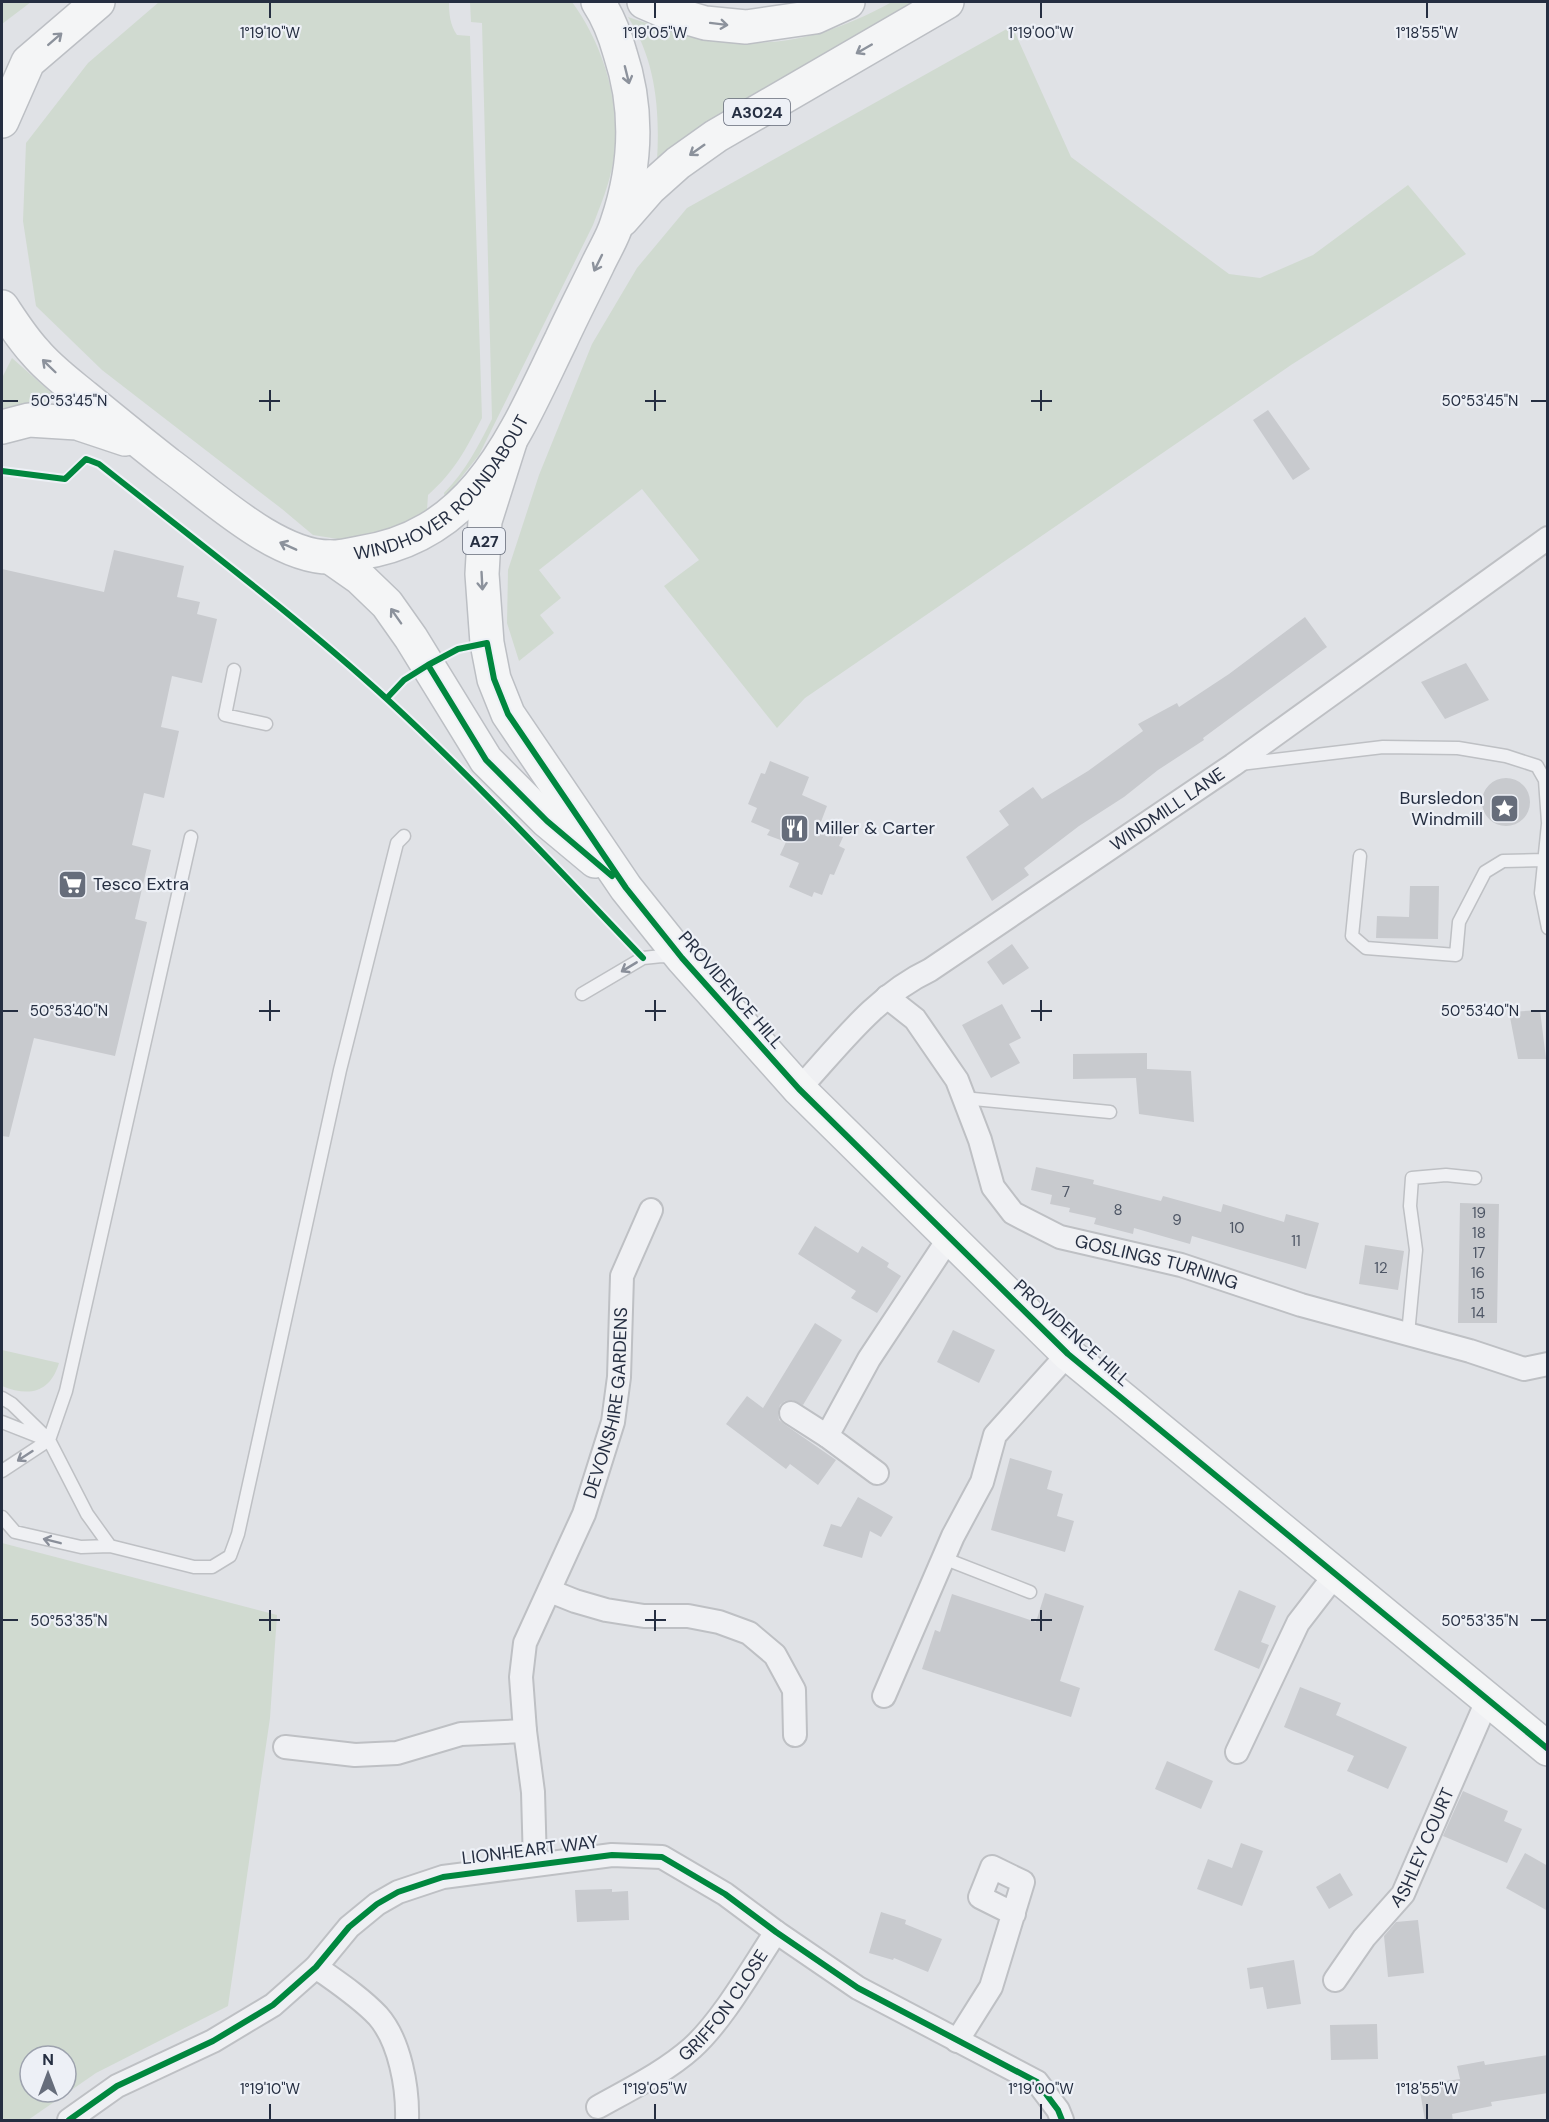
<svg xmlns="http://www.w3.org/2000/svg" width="1549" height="2122" font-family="'DM Sans',sans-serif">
<rect width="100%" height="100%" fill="#e0e2e6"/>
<path fill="#d0dad0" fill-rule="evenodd" d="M2,2H31L2,24Z
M159,2H449C449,14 450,25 457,35L470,36L482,418C466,449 455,471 428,495L427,510L393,529L361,538L338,539L313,535L282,509L102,370L36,306L23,221L26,143L88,63Z
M470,2H572C605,47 622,107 613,163C609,185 601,204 593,225L479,455L445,498L444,493C465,472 479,445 492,419L482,23L471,22Z
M892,2H917L657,161C660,110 656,61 628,17C731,52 795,55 892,2Z
M1012,26L1071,157L1229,274L1260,278L1313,255L1408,185L1466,254L1291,365L805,698L777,728L664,586L699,560L642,489L539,570L561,598L540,615L554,633L519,661L507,623L508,570L539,475L592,344L637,268L687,208Z
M12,358L56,397C41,413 22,412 2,413V378Z
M2,1350L59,1363C50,1393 29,1397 2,1386Z
M2,1543L277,1615L270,1718L228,2006L96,2073L28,2120H2ZM30,2056H66V2092H30Z"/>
<path fill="#c8cace" d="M1268,410L1310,469L1293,480L1253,420Z
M114,550L184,566L177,597L200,602L197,614L217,619L202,683L172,676L161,727L179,731L164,798L144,793L132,845L151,850L135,919L147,922L115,1056L34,1038L9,1137L2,1136V569L104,592Z
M1305,617L1327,647L1203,738L1204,740L1158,770L1124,797L1079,826L1024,868L1029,875L992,901L966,857L1009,825L999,811L1033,787L1042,799L1088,771L1143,731L1138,724L1177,703L1179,707L1229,674Z
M1466,663L1489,700L1445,719L1421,682Z
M770,761L809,777L802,795L827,806L819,827L843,837L839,846L845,849L834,875L830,874L822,895L814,892L812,897L789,887L799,863L780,855L786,842L767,835L770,830L751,822L757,808L748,804L761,773L765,774Z
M1482 802a24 24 0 1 1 48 0a24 24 0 1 1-48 0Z
M1410,886H1439L1438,939L1376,938L1377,916L1409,917Z
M1012,944L1029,968L1003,985L987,962Z
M1002,1004L1021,1038L1009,1044L1020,1063L991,1078L962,1025Z
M1540,1010L1546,1059H1518L1509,1012Z
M1147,1053V1069L1191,1071L1194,1122L1139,1114L1136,1078L1073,1079V1054Z
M1036,1167L1094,1180L1093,1184L1161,1201L1163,1196L1221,1212L1223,1204L1284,1222L1286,1214L1319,1223L1306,1269L1192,1236L1190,1244L1134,1228L1133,1234L1094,1224L1096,1218L1069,1212L1070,1208L1050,1204L1052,1195L1031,1190Z
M1460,1203L1499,1204L1497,1323H1458Z
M815,1226L858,1253L862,1246L889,1263L887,1267L901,1276L877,1313L851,1298L856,1291L798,1254Z
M1365,1245L1404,1251L1398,1290L1359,1284Z
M815,1323L842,1340L803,1405L792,1400L785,1401L780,1405L778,1413L779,1420L784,1424L836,1460L818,1485L790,1464L786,1469L726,1424L747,1396L763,1408Z
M953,1330L995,1350L979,1383L937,1362Z
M1010,1458L1052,1471L1047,1489L1063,1494L1057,1516L1074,1521L1065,1552L991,1530Z
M858,1497L893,1517L881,1537L870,1531L862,1558L823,1546L831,1524L841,1527Z
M1239,1590L1276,1606L1261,1642L1269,1645L1259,1669L1214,1650Z
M1045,1593L1084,1606L1060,1681L1080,1688L1071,1717L922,1669L935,1630L940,1632L952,1594L1036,1622Z
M1300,1687L1341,1703L1336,1715L1407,1747L1388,1789L1347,1771L1354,1756L1284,1727Z
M1167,1761L1213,1781L1201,1809L1155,1789Z
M1463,1791L1508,1811L1504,1821L1522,1829L1507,1863L1443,1836Z
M1241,1843L1263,1851L1242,1906L1197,1889L1208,1859L1232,1868Z
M1525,1853L1548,1866V1911L1506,1888Z
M1340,1873L1353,1895L1329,1909L1316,1887Z
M612,1889V1892L628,1891L629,1920L577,1922L575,1890Z
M881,1912L906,1920L905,1924L942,1939L928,1972L894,1958L893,1960L869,1953Z
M1418,1920L1424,1973L1388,1977L1384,1936L1396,1922Z
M1294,1960L1301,2004L1267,2009L1263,1987L1250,1989L1247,1968Z
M1377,2024L1378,2059L1331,2060L1330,2025Z
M1548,2055V2093L1491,2102L1492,2106L1452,2114L1453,2121H1425L1419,2085L1460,2079L1457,2066L1484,2061L1485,2065Z"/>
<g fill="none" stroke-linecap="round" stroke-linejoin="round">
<defs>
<path id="service" d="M234,670L225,715L266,724
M1240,764L1383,747L1458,748L1506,756L1537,766L1545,780L1548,822
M1548,824L1541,893L1548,928
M1360,856L1352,936L1366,948L1456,955L1459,922L1485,872L1503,861L1544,860
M582,994L643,958L662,956L675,957
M963,1098L1110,1112
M1408,1334L1416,1250L1410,1206L1412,1178L1446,1175L1475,1178
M2,1398L12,1404L49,1440L87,1514L110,1546L194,1567H212L230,1556L238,1534L340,1070L397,843L404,836
M2,1422L45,1439
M2,1471L49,1440L66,1391L191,837
M2,1517L15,1532L81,1547L110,1546
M943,1558L1030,1592"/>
<g id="minor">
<path id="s1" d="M887,997L915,1019L957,1080L980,1140L993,1187L1013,1213L1060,1237L1181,1265L1301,1305L1470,1351L1524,1369L1548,1364"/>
<path id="s2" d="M799,1089C839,1046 875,996 930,970L1233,765L1548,538"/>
<path d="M791,1413L827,1436"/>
<path d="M877,1473L827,1436L869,1359L949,1238"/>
<path d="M550,1591L575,1601L606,1610L644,1616H688L719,1622L749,1633L775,1655L794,1690L795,1735"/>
<path d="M884,1696L953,1536L982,1482L995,1435L1068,1354"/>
<path d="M285,1747L355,1755L397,1753L461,1734L525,1731"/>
<path d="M1237,1752L1298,1623L1335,1575"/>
<path id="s3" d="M535,1864L533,1792L525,1731L521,1677L525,1643L584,1514L613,1422L619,1377L622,1276L651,1210"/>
<path d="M316,1967C337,1982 360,1997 378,2016C400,2041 408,2088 407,2120"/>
<path id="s4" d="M1335,1980L1364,1938L1403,1894L1487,1701"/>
<path d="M957,2041L991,1987L1023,1882L992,1867L980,1897L1014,1914"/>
<path id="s5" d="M598,2107C630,2089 665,2072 692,2048C723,2020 752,1968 776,1932"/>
<path d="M69,2120L117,2086L213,2041L273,2005L316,1967L349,1927L377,1904L398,1892L443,1877L612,1855L662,1857L725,1894L776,1932L858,1988L1037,2082L1058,2110L1062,2120"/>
</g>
<g id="primary">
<path d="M644,2L667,12L705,23L746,27L815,17L848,2"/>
<path d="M2,121L28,62L98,2"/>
<path d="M622,220L650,188L678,163L716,136L947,2"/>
<path id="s6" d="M2,307C12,322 22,338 35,352C49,369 68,383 85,397C113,420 140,442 168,464C211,495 277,558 331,557C341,557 350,555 359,553C477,536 515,434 561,340C573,314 586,289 598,264C604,251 613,237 617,223C636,167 639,110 620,53C615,35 608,17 598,2"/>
<path d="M2,427L29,420L77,423L125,439"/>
<path d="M510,442L485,521L482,574L487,643L494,679L508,714L626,888L682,958L799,1089L1068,1354L1548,1749"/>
<path d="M330,557L360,578L387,604L411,638L486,760L547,821L595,861"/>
</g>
</defs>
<use href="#service" stroke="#bec0c4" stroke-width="15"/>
<use href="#minor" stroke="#bec0c4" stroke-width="26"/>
<use href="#primary" stroke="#bcbfc4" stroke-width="36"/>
<use href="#service" stroke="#eff0f3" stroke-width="12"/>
<use href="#minor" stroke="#eff0f3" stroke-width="22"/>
<use href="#primary" stroke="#f4f5f6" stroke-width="33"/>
<defs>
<path id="cycleway" d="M2,471L65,479L86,459L99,464C196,541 296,616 388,700C477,782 560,871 643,958
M428,665L486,760L547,821L612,876
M387,698L404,680L428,665L458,649L487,643L494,679L508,714L626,888L682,958L799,1089L1068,1354L1548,1749
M69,2120L117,2086L213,2041L273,2005L316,1967L349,1927L377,1904L398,1892L443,1877L612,1855L662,1857L725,1894L776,1932L858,1988L1037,2082L1058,2110L1062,2120"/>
</defs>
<use href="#cycleway" stroke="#edf0f6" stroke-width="10"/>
<use href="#cycleway" stroke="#00873e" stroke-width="6"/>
</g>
<defs><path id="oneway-shaft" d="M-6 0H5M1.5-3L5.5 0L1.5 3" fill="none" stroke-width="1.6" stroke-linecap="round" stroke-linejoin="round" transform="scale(1.5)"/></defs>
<g stroke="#8c929c">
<use href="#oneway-shaft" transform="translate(719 24) rotate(7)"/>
<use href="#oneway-shaft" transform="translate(55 39) rotate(-41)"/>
<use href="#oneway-shaft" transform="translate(864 49) rotate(150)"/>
<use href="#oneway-shaft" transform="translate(627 75) rotate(76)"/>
<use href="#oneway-shaft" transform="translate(697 150) rotate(145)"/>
<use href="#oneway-shaft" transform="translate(598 263) rotate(116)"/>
<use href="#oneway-shaft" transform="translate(49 366) rotate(-136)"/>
<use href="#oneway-shaft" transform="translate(288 546) rotate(-156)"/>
<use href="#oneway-shaft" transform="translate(482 581) rotate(87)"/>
<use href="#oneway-shaft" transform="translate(396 616) rotate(-125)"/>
</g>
<g stroke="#8a8f9a">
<use href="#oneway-shaft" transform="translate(629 967) rotate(149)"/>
<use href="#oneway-shaft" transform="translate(25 1456) rotate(147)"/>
<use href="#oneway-shaft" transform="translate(52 1541) rotate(-166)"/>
</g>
<path fill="none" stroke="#252e41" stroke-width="2" d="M270,3V18M655,3V18M1041,3V18M1427,3V18M270,390V411M655,390V411M1041,390V411M3,401H18M259,401H280M645,401H666M1031,401H1052M1531,401H1546M270,1000V1021M655,1000V1021M1041,1000V1021M3,1011H18M259,1011H280M645,1011H666M1031,1011H1052M1531,1011H1546M270,1610V1631M655,1610V1631M1041,1610V1631M3,1620H18M259,1620H280M645,1620H666M1031,1620H1052M1531,1620H1546M270,2104V2119M655,2104V2119M1041,2104V2119M1427,2104V2119"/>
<defs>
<symbol id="sight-square" viewBox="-11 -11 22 22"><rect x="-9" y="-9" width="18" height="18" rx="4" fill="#666d7b" stroke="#edf0f6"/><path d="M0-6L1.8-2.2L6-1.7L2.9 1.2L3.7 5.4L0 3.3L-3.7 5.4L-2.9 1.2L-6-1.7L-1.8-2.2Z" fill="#fff"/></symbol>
<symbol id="restaurant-square" viewBox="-11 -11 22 22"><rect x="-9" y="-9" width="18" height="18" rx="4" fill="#666d7b" stroke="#edf0f6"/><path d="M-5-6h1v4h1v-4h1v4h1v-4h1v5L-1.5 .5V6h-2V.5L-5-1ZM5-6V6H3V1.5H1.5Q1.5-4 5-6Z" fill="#fff"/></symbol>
<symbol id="supermarket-square" viewBox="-11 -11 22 22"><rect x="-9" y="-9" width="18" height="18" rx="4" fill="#666d7b" stroke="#edf0f6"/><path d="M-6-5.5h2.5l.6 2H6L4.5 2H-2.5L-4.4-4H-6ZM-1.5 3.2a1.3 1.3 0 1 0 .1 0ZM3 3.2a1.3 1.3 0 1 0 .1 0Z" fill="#fff"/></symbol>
</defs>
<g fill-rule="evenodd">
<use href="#sight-square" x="1488" y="792" width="33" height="33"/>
<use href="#restaurant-square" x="778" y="812" width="33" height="33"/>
<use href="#supermarket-square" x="56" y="868" width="33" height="33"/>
</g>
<g text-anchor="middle" stroke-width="4.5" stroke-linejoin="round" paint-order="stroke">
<g font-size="15" fill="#4e5665">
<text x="1066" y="1197">7</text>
<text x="1118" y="1215">8</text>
<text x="1479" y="1218">19</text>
<text x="1177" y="1225">9</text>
<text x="1237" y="1233">10</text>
<text x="1479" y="1238">18</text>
<text x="1296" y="1246">11</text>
<text x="1479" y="1258">17</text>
<text x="1381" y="1273">12</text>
<text x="1478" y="1278">16</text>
<text x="1478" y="1299">15</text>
<text x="1478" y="1318">14</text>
</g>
<g fill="#edf0f6" stroke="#616877" stroke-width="1.5">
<rect x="724" y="99" width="66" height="26" rx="4.5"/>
<rect x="463" y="528" width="42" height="26" rx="4.5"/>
</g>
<g font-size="16" font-weight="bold" fill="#252e41">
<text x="757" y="118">A3024</text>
<text x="484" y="547">A27</text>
</g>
<g font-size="18" fill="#252e41" stroke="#edf0f6">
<text dy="6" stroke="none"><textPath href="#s6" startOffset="558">WINDHOVER ROUNDABOUT</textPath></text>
<text dy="6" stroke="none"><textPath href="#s2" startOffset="465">WINDMILL LANE</textPath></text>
<text transform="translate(731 990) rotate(49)" y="6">PROVIDENCE HILL</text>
<text dy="6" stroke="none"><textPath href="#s1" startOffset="408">GOSLINGS TURNING</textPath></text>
<text transform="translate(1072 1333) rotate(42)" y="6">PROVIDENCE HILL</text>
<text dy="6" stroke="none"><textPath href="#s3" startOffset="478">DEVONSHIRE GARDENS</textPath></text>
<text dy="6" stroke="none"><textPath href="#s4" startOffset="160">ASHLEY COURT</textPath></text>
<text transform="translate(530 1850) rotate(-7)" y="6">LIONHEART WAY</text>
<text dy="6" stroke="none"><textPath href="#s5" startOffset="164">GRIFFON CLOSE</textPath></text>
</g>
<g font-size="18" fill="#252e41" stroke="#edf0f6" text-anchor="start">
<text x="1483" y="804" text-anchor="end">Bursledon<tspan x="1483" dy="21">Windmill</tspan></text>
<text x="815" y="834">Miller &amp; Carter</text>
<text x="93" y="890">Tesco Extra</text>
</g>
</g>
<g font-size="15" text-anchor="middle" fill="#252e41" stroke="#edf0f6" stroke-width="4.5" stroke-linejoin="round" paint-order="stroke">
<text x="270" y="38">1°19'10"W</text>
<text x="655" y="38">1°19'05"W</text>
<text x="1041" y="38">1°19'00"W</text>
<text x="1427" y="38">1°18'55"W</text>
<text x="69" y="406">50°53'45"N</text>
<text x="1480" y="406">50°53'45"N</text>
<text x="69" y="1016">50°53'40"N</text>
<text x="1480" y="1016">50°53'40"N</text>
<text x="69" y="1626">50°53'35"N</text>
<text x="1480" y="1626">50°53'35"N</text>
<text x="270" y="2094">1°19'10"W</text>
<text x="655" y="2094">1°19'05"W</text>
<text x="1041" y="2094">1°19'00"W</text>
<text x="1427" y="2094">1°18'55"W</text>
</g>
<rect width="1549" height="2122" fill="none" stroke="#252e41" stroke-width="6"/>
<g transform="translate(48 2074)"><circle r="28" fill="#edf0f6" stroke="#9da2ae" stroke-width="1.5"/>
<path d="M0-4.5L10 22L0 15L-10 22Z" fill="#666d7b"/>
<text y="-9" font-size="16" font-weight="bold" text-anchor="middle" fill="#252e41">N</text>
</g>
</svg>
